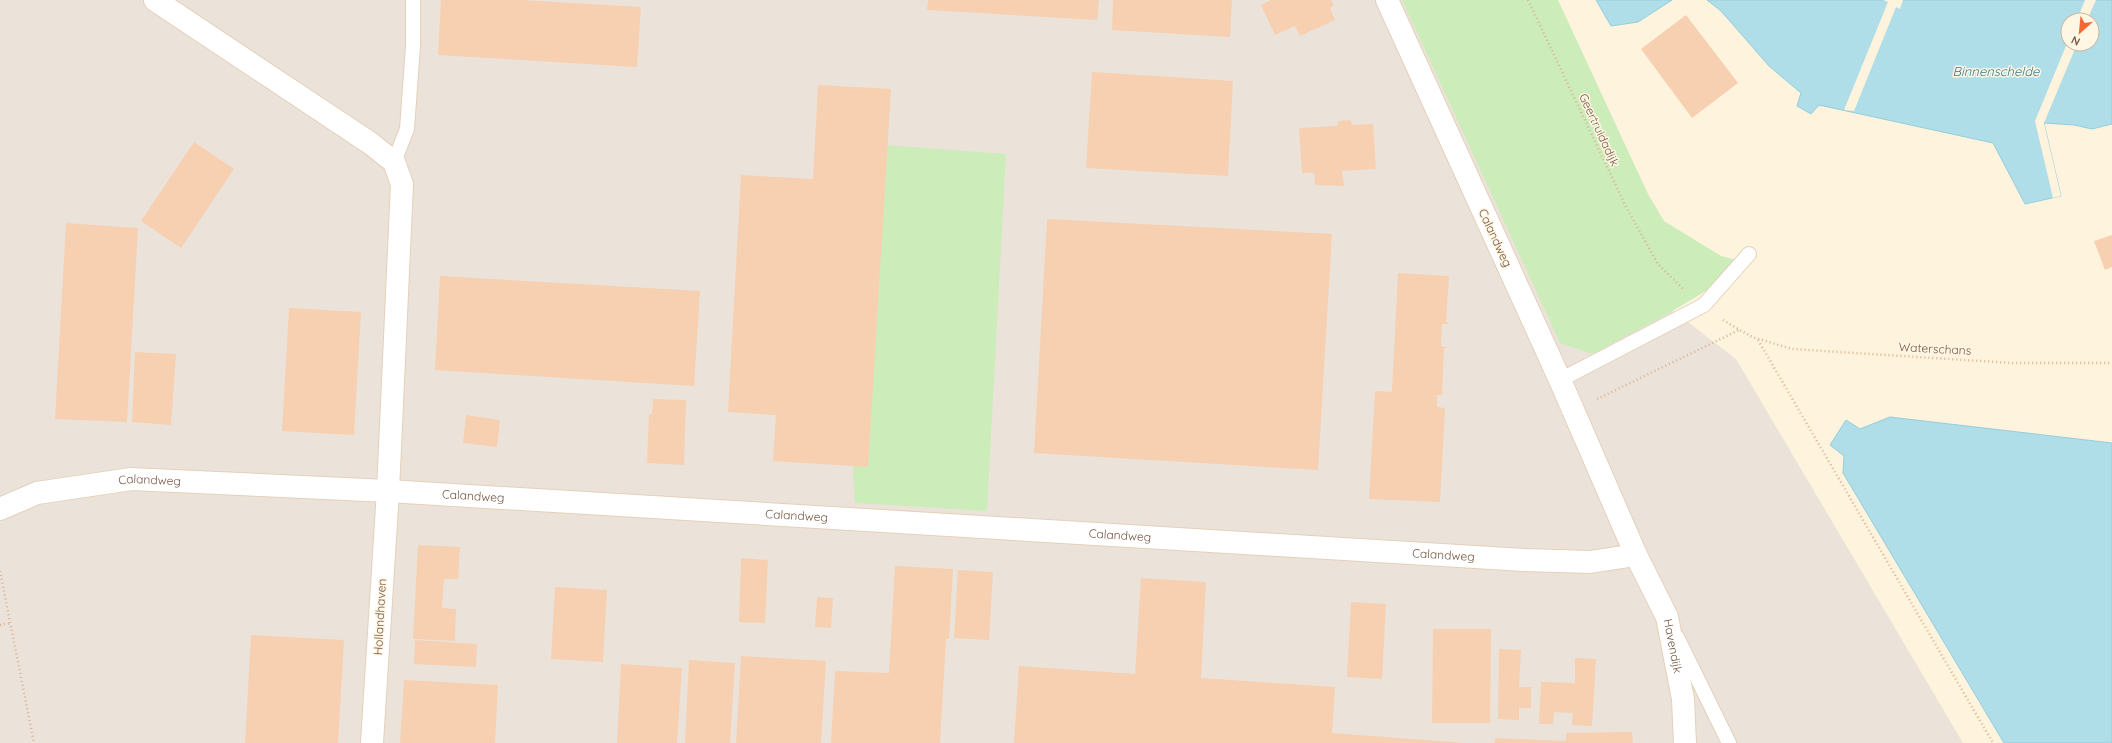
<svg xmlns="http://www.w3.org/2000/svg" width="2112" height="743" font-family="Quicksand,sans-serif">
<rect width="100%" height="100%" fill="#fef3dc"/>
<path fill="#ebe3d9" d="M0,0H1462L1654,296L1736,359L1963,743H0Z"/>
<path fill="#ccecba" d="M1402,0H1558L1648,194L1664,221L1721,256L1751,264L1664,316L1592,354L1560,343Z
M871,144L1006,154L987,511L855,503L853,477Z"/>
<path fill="#afdee9" stroke="#95cddc" fill-rule="evenodd" d="M1596,0H1672L1638,22L1611,26Z
M1707,0H2112V124L2092,129L2074,125L2044,123L2061,196L2025,204L1993,143L1819,105L1811,114L1797,106L1801,93L1769,66L1721,11ZM2068,20H2092V44H2068Z
M1890,417L2112,443V743H2004L1843,473L1844,456L1830,445L1846,420L1860,429Z"/>
<path fill="#fef3dc" d="M1883,0H1903L1900,9L1896,7L1854,111L1844,110L1888,2Z
M2085,0H2096L2087,20H2077Z
M2068,41V44H2077L2044,123L2061,196L2053,198L2035,121Z"/>
<path fill="#f6d0b1" d="M441,0H521L641,7L637,67L438,55Z
M928,0H1099L1097,20L927,10Z
M1113,0H1232L1230,37L1112,30Z
M1271,0H1331L1334,5L1330,8L1335,20L1300,36L1295,26L1275,35L1261,5Z
M1686,15L1738,83L1692,118L1641,49Z
M1092,72L1233,81L1228,176L1086,168Z
M818,85L891,89L868,467L773,461L776,415L728,412L741,175L813,179Z
M1350,120L1353,125L1373,124L1376,169L1342,171L1344,186L1315,185L1314,173H1302L1299,128L1337,126L1339,121Z
M194,142L234,169L181,248L141,221Z
M1047,219L1332,234L1318,470L1034,453Z
M66,223L138,228L127,422L55,419Z
M2112,235V267L2105,270L2094,241Z
M1398,273L1449,276L1446,322L1449,324H1442L1441,346L1447,347V348H1444L1442,395H1437V407L1445,408L1440,502L1369,499L1375,391L1391,392L1392,390Z
M440,276L700,291L694,386L435,370Z
M289,308L361,312L354,435L282,431Z
M135,352L176,354L171,425L132,422Z
M653,399L686,400L684,465L647,463L649,414H652Z
M466,415L500,420L497,447L463,443Z
M418,545L460,547L458,579H444L442,606V608L456,609L455,641L413,639Z
M741,558L768,560L765,623L739,622Z
M895,566L953,569L949,639H946L940,743H831L835,671L889,673Z
M958,570L993,572L989,640L954,638Z
M1141,578L1206,582L1201,678L1335,687L1332,733L1465,743H1014L1019,666L1135,674Z
M555,587L607,590L603,662L551,659Z
M817,597L833,598L831,628L815,627Z
M1351,602L1386,604L1382,679L1347,677Z
M1433,629H1491L1490,723H1432Z
M251,635L344,640L338,743H245Z
M415,640L477,644L476,667L414,664Z
M1499,649L1521,650L1519,687H1531V708H1519V720L1498,719Z
M741,656L826,661L821,743H736Z
M1575,658L1596,659L1592,726L1572,725L1573,713L1554,712L1553,724H1539L1541,682L1575,683Z
M689,660L735,663L730,743H685Z
M621,664L682,668L677,743H617Z
M404,680L498,685L495,743H400Z
M1632,732L1633,743H1495V738L1566,741V733Z"/>
<g fill="none" stroke-linecap="round" stroke-linejoin="round">
<defs>
<path id="service" d="M394,162L407,129L413,46V0
M1560,380L1704,305L1749,254
M1677,637L1729,743"/>
<g id="minor">
<path d="M155,0L370,143L394,162L402,184L388,491L372,743"/>
<path id="s1" d="M0,509L37,493L131,479L388,491L1524,560L1590,562L1636,555L1560,380L1387,0"/>
<path id="s2" d="M1636,555L1667,617L1683,699L1685,743"/>
</g>
</defs>
<use href="#service" stroke="#e4d0bb" stroke-width="16"/>
<use href="#minor" stroke="#e4d0bb" stroke-width="24"/>
<path stroke="#dab395" stroke-width="2.5" stroke-dasharray="1 3" stroke-linecap="butt" d="M1528,0L1626,207L1658,264L1683,289
M1723,320L1752,337L1792,349L2013,363H2112
M1758,340L1993,743
M1597,399L1739,330
M0,571L34,743
M0,625L10,623"/>
<use href="#service" stroke="#fff" stroke-width="14"/>
<use href="#minor" stroke="#fff" stroke-width="22"/>
</g>
<g text-anchor="middle" stroke-width="3" stroke-linejoin="round" paint-order="stroke">
<g font-size="12" fill="#755743" stroke="#fff6e4">
<text transform="translate(1599 130) rotate(65)" y="4">Geertruidadijk</text>
<text transform="translate(1495 238) rotate(65)" y="4">Calandweg</text>
<text transform="translate(1935 349) rotate(3)" y="4">Waterschans</text>
<text dy="4" stroke="none"><textPath href="#s1" startOffset="154">Calandweg</textPath></text>
<text dy="4" stroke="none"><textPath href="#s1" startOffset="478">Calandweg</textPath></text>
<text dy="4" stroke="none"><textPath href="#s1" startOffset="802">Calandweg</textPath></text>
<text dy="4" stroke="none"><textPath href="#s1" startOffset="1126">Calandweg</textPath></text>
<text dy="4" stroke="none"><textPath href="#s1" startOffset="1450">Calandweg</textPath></text>
<text transform="translate(380 617) rotate(-87)" y="4">Hollandhaven</text>
<text dy="4" stroke="none"><textPath href="#s2" startOffset="99">Havendijk</textPath></text>
</g>
<g font-size="13" font-style="italic" fill="#3b7a8b" stroke="#fff6e4">
<text x="1996" y="76">Binnenschelde</text>
</g>
</g>
<g transform="translate(2080 32) rotate(207)"><circle r="19" fill="#fff6e4" stroke="#c8b6a4"/>
<path d="M0-3L7 15L0 10L-7 15Z" fill="#f56834"/>
<text y="-6" font-size="11" font-weight="bold" text-anchor="middle" fill="#755743">N</text>
</g>
</svg>
